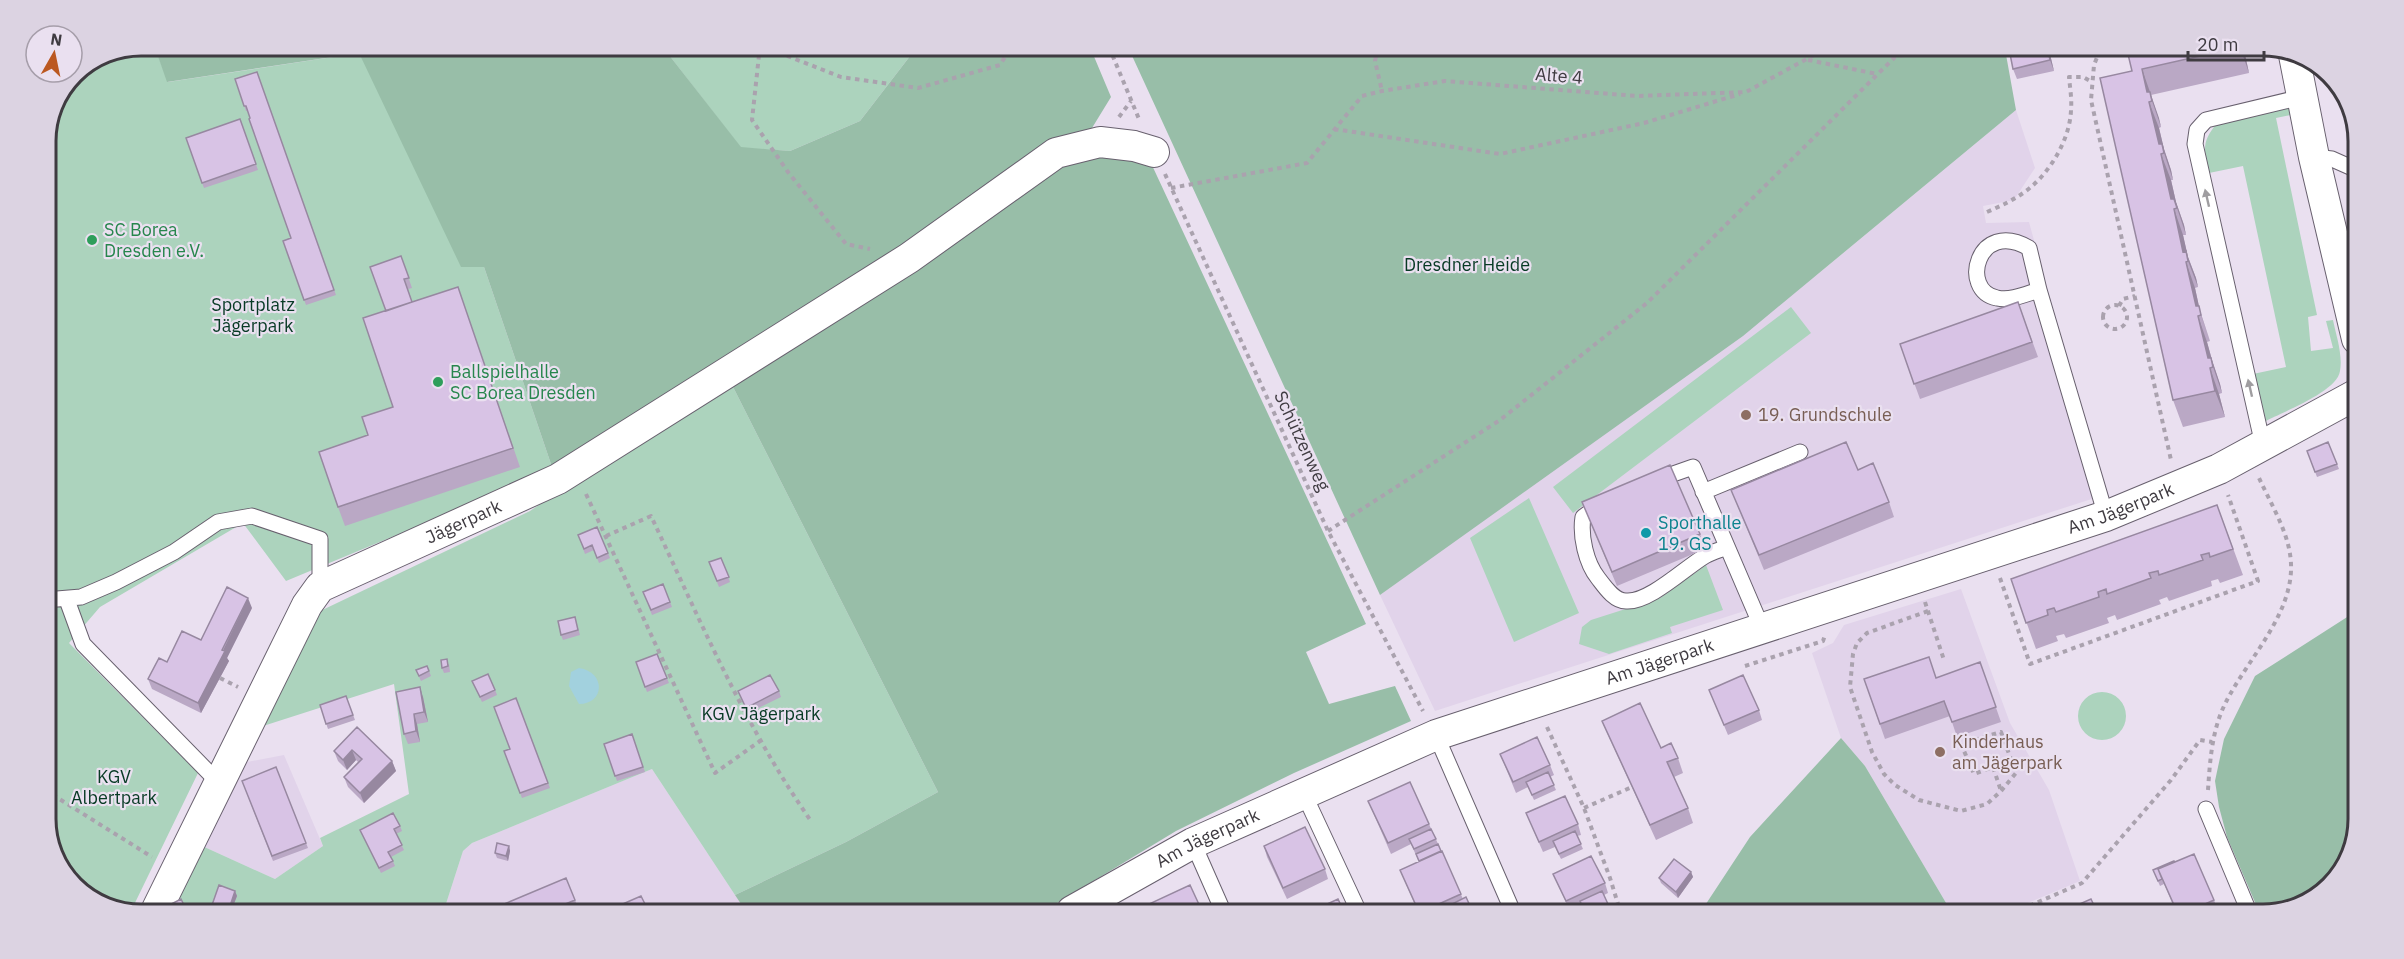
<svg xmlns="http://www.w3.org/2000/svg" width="2404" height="959" font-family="'IBM Plex Sans',sans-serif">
<rect width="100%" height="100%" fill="#eae0f0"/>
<path fill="#e1d3ea" d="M2016,110L2035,168L2014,200L1983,206L1986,223L2029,222L2104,495L1435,711L1380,595L1818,274Z
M1961,589L2010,723L2049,790L2080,881L2004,913H1952L1865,766L1841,738L1812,653L1833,643L1844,625Z
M284,755L323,846L275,879L200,845L242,763Z
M652,769L745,910H444L463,851L472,843Z"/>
<path fill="#acd3bd" d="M140,45H154L168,82L359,53L484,267L553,470L286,581L243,523L100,607L69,643L198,773L132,909H109L64,876L45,825V134L73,73Z
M662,46L917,47L860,121L790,151L741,148Z
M2289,108L2295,114L2276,118L2317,315L2308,317L2311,351L2333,348L2326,321L2333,320C2336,335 2343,355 2340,371C2337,392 2282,412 2264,422L2253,374L2286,367L2243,166L2209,173C2204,149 2201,143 2217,123Z
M1791,307L1811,333L1573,513L1553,487Z
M728,377L938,792L846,842L735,895L652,769L472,843L463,851L444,910L168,909L200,845L275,879L323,846L320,838L409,794L394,684L260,727L316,613L530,511Z
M1529,498L1579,613L1514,642L1470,538Z
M1706,565L1723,610L1670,627L1672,633L1609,654L1579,644L1582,627L1591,620L1660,598Z
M2078 716a24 24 0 1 1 48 0a24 24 0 1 1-48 0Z"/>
<path fill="#98bea8" d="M154,45L662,46L741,147L790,151L860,121L917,47H1090L1111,97L1092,128L1052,143L911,243L553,470L484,267H461L359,53L167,82Z
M1128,47L2005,49L2016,110L1743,336L1380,595Z
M1106,153L1150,161L1366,624L1306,652L1329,704L1395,686L1411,721L1294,773L1176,831L1044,911L745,910L735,895L846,842L938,792L728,377L1064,161Z
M2355,612L2354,850L2321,895L2260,914L2227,837L2219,807L2215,781L2224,739L2255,676Z
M1841,738L1865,766L1952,913H1700L1750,837Z"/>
<path fill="#a2d1de" d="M579,668C606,672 605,704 579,704L569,686L571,672Z"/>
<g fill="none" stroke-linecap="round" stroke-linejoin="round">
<defs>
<path id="lane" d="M2314,157L2332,159L2359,171
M2039,290C2026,294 2011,301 1997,298C1959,291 1977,218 2029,248L2039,290L2106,516
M2263,445L2195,144L2197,130L2206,120L2302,97
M1656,480L1693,467L1762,628
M1703,492L1800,452
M1601,504L1583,517C1580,536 1586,563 1598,578C1605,587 1614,601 1626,601C1649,603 1686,567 1705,556C1712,552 1720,550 1727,547
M45,600L81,597L116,582L174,552L218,522L252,516L320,539V587
M67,600L83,644L219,783
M1436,735L1513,912
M1304,794L1359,912
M2206,809L2250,914
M1193,843L1223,911"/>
<g id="street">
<path d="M2293,50L2314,157L2357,339"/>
<path id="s1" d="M157,909L307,605L320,587L558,479L909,258L1056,153L1100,142L1134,146L1154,152"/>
<path id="s2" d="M1072,911L1193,843L1436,735L2106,516L2219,469L2357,394"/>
</g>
</defs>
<use href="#lane" stroke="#68606e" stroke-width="17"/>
<use href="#street" stroke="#68606e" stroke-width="32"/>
<path stroke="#aaa2ae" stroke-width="4" stroke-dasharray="4.5 4.5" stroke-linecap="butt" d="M760,46L752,120L788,172L846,244L870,249
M762,46L841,77L918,88L1000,65L1011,47
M1109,47L1139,119
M1378,48L1375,61L1382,91
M2100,50L2094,65L2091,100L2171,460
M1808,60L1877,74
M1119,117L1131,101
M1334,129L1500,154L1644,123L1740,94
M1165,174L1328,531L1423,711
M1171,188L1307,163L1362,96L1382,91L1445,81L1637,96L1746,92L1825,49
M1987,212C2003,205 2018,198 2031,187C2052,169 2070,138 2071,110C2072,99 2070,88 2069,77H2083L2092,82
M2103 317a12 12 0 1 1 24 0a12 12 0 1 1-24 0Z
M2119,306L2123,299L2135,296
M586,494L715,773L760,741
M1328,531L1500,420L1647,303L1895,57L1928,49
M606,536L651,516C700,620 745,727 811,821
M2000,578L2030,664L2258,581L2228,495
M1925,602L1944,660
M1928,611L1867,633L1857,643L1853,654L1850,687L1872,752L1884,774L1895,785L1919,800L1961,811L1987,804L2001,791L2016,773L2001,732L1961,744L1974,774L1993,767L2001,791
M1745,666L1823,641L1825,635
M220,678L238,687
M1547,727L1584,808L1610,878L1618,904L1615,912
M45,790L152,857
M2208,790C2210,760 2212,729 2226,702C2249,656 2299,609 2290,554C2286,528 2270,502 2259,478
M1584,808L1632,787
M2013,913L2082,883L2171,780L2200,740L2212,742"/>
<use href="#lane" stroke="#fff" stroke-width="15"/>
<use href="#street" stroke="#fff" stroke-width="30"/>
</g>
<path fill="#baa8c5" d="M2009,49L2049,50L2054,71L2017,79L2013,69Z
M2127,50H2244L2249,73L2151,95L2160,123L2161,127L2159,128L2164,149L2171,170L2173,180H2171L2176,202L2184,225L2186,235H2183L2188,257L2196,278L2198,287L2195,288L2200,311L2210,341L2207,342L2212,360L2220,384L2222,393L2219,394L2225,417L2183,427L2173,400L2132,71Z
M257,72L336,295L306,305L283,241L291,238L248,111H246L235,79Z
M240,119L258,170L204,188L186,138Z
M401,256L412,288L408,289L412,302L458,287L520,467L345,526L338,507L368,435L393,407L386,311Z
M2018,302L2038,357L1920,399L1900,344Z
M2328,442L2339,469L2317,477L2307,451Z
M1858,470L1889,502L1894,517L1764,570L1731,490Z
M1582,502L1700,534L1705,549L1617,586Z
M2217,505L2243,575L2220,583L2218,579L2211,581L2212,586L2169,601L2167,597L2159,600L2161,604L2117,620L2115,615L2107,618L2109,623L2066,638L2064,634L2056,636L2058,641L2036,649L2011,579Z
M597,527L610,558L599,563L594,550L585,554L578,535Z
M721,558L730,582L719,587L709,562Z
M663,584L672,607L652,615L643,592Z
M252,608L227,658L229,661L201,713L152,689L148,679L167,662Z
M575,617L580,635L563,640L561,635Z
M657,654L669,683L647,692L636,662Z
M1980,662L2001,722L1957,737L1950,716L1885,739L1864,679L1937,678Z
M449,664L450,672L444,673L442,668Z
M427,666L431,676L421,681L416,670Z
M472,681L495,690L497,695L482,702Z
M1709,690L1759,710L1762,720L1728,735Z
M738,691H779L781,697L748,713Z
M396,692L423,697L428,722L417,724L420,742L408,744L404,734Z
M346,696L355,720L328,729L320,705Z
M516,698L550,788L522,798L504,751L510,749Z
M1602,721L1661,748L1678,758L1683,773L1674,777L1688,808L1693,823L1656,840L1608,735Z
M357,727L392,761L396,771L364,803L348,787L344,777L358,762L356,760L347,770L338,761L334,751Z
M632,734L645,772L617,781L604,744Z
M1500,754L1550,765L1554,775L1550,777L1556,790L1534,800L1528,787L1516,793Z
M276,767L308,848L273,861L242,781Z
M1368,801L1429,824L1463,899L1466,897L1473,912H1418L1400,870L1419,862L1411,844L1391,854Z
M1526,813L1578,824L1581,835L1577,836L1583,849L1561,859L1555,847L1543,852Z
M400,826L402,831L396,834L404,850L391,857L395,866L381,873L360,830Z
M509,846L510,851L508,861L497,858L495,853Z
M1264,846L1325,869L1328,879L1287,899L1267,857Z
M2153,870L2214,900L2219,914H2177L2164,884L2160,886Z
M1691,872L1693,877L1678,898L1661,883L1659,878Z
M1553,874L1605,883L1608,893L1604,895L1610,909L1602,912H1585L1582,906L1570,911Z
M235,891L237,896L232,909H213L212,905Z
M575,900L579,910H490Z"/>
<path fill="#9788a0" d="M2048,50H2049L2054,71L2050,60Z
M2241,50H2244L2249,73Z
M2142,69L2159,118L2161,127L2152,101L2147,92Z
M2149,102L2159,128L2164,149L2171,170L2173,180L2164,153L2159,144Z
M2161,154L2171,180L2176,202L2184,225L2186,235L2177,208L2171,199Z
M2174,209L2183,235L2188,257L2196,278L2198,287L2188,261L2183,252Z
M2186,262L2195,288L2200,311L2210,341L2201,315L2196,306Z
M2198,316L2207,342L2212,360L2220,384L2222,393L2213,367L2208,358Z
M2210,368L2219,394L2225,417L2215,391Z
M248,598L252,608L227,658L229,661L201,713L198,703Z
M420,687L423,697L428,722L424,712Z
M414,714L417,724L420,742L416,731Z
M352,750L356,760L347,770L343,760Z
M392,761L396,771L364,803L360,793Z
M509,846L510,851L508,861L506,856Z
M1691,872L1693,877L1678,898L1676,892Z
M235,891L237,896L232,909H229Z"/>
<path fill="#d8c3e5" stroke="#9788a0" stroke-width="1.5" d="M2009,49L2048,50L2050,60L2013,69Z
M2127,50H2227L2142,69L2147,92H2150L2151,97L2152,101L2149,102L2159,144H2162L2164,153L2161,154L2171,199H2174L2177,208L2174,209L2183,252L2186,251L2188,261L2186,262L2196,306H2199L2201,315L2198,316L2208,358H2211L2213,367L2210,368L2215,391L2173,400L2100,78L2132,71Z
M257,72L334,290L304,300L283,241L291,238L249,119L250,118L246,106H244L235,79Z
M240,119L256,164L202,183L186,138Z
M401,256L409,278L404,279L412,302L386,311L370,267Z
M458,287L513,448L338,507L319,452L368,435L362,417L393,407L363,318Z
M2018,302L2032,342L1914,384L1900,344Z
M1846,442L1858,470L1873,463L1889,502L1759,555L1731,490Z
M2328,442L2337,464L2315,472L2307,451Z
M1670,465L1700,534L1612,572L1582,502Z
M2217,505L2233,549L2210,557L2209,553L2201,555L2203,560L2159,575L2158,571L2149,573L2151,578L2107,594L2106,589L2098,592L2099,597L2056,612L2054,608L2047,610L2048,615L2026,623L2011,579Z
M597,527L608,553L597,558L592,545L584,549L578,535Z
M721,558L729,577L717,581L709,562Z
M663,584L670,602L651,610L643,592Z
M227,587L248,598L222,650L225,651L198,703L148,679L159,658L167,662L182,631L201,640Z
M575,617L578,630L561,635L558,621Z
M657,654L667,678L645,687L636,662Z
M1929,657L1936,678L1980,662L1996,707L1952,722L1944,701L1880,724L1864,679Z
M447,659L448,666L442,668L441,660Z
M427,666L429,671L419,676L416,670Z
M488,674L495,690L480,697L472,681Z
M770,675L779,691L746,708L738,691Z
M1743,675L1759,710L1724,725L1709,690Z
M420,687L424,712L414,714L416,731L404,734L396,692Z
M346,696L353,715L326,724L320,705Z
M516,698L548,783L520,793L504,751L510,749L494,707Z
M1640,703L1661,748L1671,743L1678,758L1667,762L1688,808L1650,825L1602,721Z
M357,727L392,761L360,793L344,777L362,759L352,750L343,760L334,751Z
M632,734L643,767L615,776L604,744Z
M1537,737L1550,765L1513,782L1500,754Z
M276,767L306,843L272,856L242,781Z
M1548,772L1554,785L1532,795L1526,782Z
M1410,782L1429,824L1388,843L1368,801Z
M1565,796L1578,824L1539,842L1526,813Z
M393,813L400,826L394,829L402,845L388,852L393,861L379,868L360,830Z
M1305,827L1325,869L1283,888L1264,846Z
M1431,829L1436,839L1414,849L1409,839Z
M1575,831L1581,844L1559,854L1553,841Z
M497,843L509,846L506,856L495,853Z
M1438,844L1441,851L1419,861L1416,854Z
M1442,851L1461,894L1421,912H1419L1400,870Z
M2194,854L2214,900L2183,914H2178L2158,869Z
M1591,856L1605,883L1566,901L1553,874Z
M1674,859L1691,872L1676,892L1659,878Z
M2174,861L2175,862L2158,869L2162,879L2158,881L2153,870Z
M566,878L575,900L551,910H490Z
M219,885L235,891L229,909H223L212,905Z
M1190,885L1202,911H1152L1149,904Z
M1602,891L1608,904L1589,912H1585L1580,901Z
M641,896L648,910H609Z
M1466,897L1471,908L1462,912H1448L1446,907Z
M181,899L186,909H173L171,904Z
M1338,899L1344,912H1310Z
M2091,899L2098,914H2057Z
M2072,906L2073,907L2057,914L2055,913Z"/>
<defs><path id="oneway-solid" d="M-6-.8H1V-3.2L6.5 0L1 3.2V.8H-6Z" transform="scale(1.5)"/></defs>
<g fill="#9f9da0">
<use href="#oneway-solid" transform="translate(2207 198) rotate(-103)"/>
<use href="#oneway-solid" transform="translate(2250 388) rotate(-103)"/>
</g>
<g fill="#2e9e5b" stroke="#eae0f0" stroke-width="2">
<circle cx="92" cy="240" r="6"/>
<circle cx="438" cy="382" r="6"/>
</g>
<g fill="#8d6e63" stroke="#eae0f0" stroke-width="2">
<circle cx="1746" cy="415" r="6"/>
<circle cx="1940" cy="752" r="6"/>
</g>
<circle fill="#0f9aa8" stroke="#eae0f0" stroke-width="2" cx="1646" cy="533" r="6"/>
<g text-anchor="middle" stroke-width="4.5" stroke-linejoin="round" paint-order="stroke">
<g font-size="18" fill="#3f3b41" stroke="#eae0f0">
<text transform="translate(1559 76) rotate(5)" y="6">Alte 4</text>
<text transform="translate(1302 441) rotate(65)" y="6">Schützenweg</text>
<text dy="6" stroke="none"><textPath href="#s2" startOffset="1126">Am Jägerpark</textPath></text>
<text dy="6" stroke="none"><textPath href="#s1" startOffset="519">Jägerpark</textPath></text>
<text dy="6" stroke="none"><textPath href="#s2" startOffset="640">Am Jägerpark</textPath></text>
<text dy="6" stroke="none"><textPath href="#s2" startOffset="154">Am Jägerpark</textPath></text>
</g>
<g font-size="18" fill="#27864d" stroke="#eae0f0" text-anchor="start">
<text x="104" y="236">SC Borea<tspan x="104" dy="21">Dresden e.V.</tspan></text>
<text x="450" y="378">Ballspielhalle<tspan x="450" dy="21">SC Borea Dresden</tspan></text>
</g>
<g font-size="18" fill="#073a24" stroke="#eae0f0">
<text x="1467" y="271">Dresdner Heide</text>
<text x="253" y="311">Sportplatz<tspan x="253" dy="21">Jägerpark</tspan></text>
<text x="761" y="720">KGV Jägerpark</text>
<text x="114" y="783">KGV<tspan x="114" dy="21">Albertpark</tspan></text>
</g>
<g font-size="18" fill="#785e54" stroke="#eae0f0" text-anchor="start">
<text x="1758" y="421">19. Grundschule</text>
<text x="1952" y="748">Kinderhaus<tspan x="1952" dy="21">am Jägerpark</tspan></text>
</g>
<g font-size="18" fill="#0d838f" stroke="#eae0f0" text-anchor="start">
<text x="1658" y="529">Sporthalle<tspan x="1658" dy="21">19. GS</tspan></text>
</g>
</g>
<path d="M0 0H2404V959H0ZM141 56H2263A85 85 0 0 1 2348 141V819A85 85 0 0 1 2263 904H141A85 85 0 0 1 56 819V141A85 85 0 0 1 141 56Z" fill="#dcd3e2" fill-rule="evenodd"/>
<path fill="none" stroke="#3f3b41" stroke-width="3" d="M141 56H2263A85 85 0 0 1 2348 141V819A85 85 0 0 1 2263 904H141A85 85 0 0 1 56 819V141A85 85 0 0 1 141 56Z"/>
<g transform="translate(54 54) rotate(9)"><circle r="28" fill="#eae0f0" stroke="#a69eaa" stroke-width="1.5"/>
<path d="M0-4.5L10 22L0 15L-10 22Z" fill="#bb5821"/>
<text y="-9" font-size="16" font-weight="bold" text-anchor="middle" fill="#3f3b41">N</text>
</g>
<path d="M2188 51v9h76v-9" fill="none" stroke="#3f3b41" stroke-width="3"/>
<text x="2197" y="51" font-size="18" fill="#3f3b41" stroke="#eae0f0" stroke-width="4.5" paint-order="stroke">20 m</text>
</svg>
